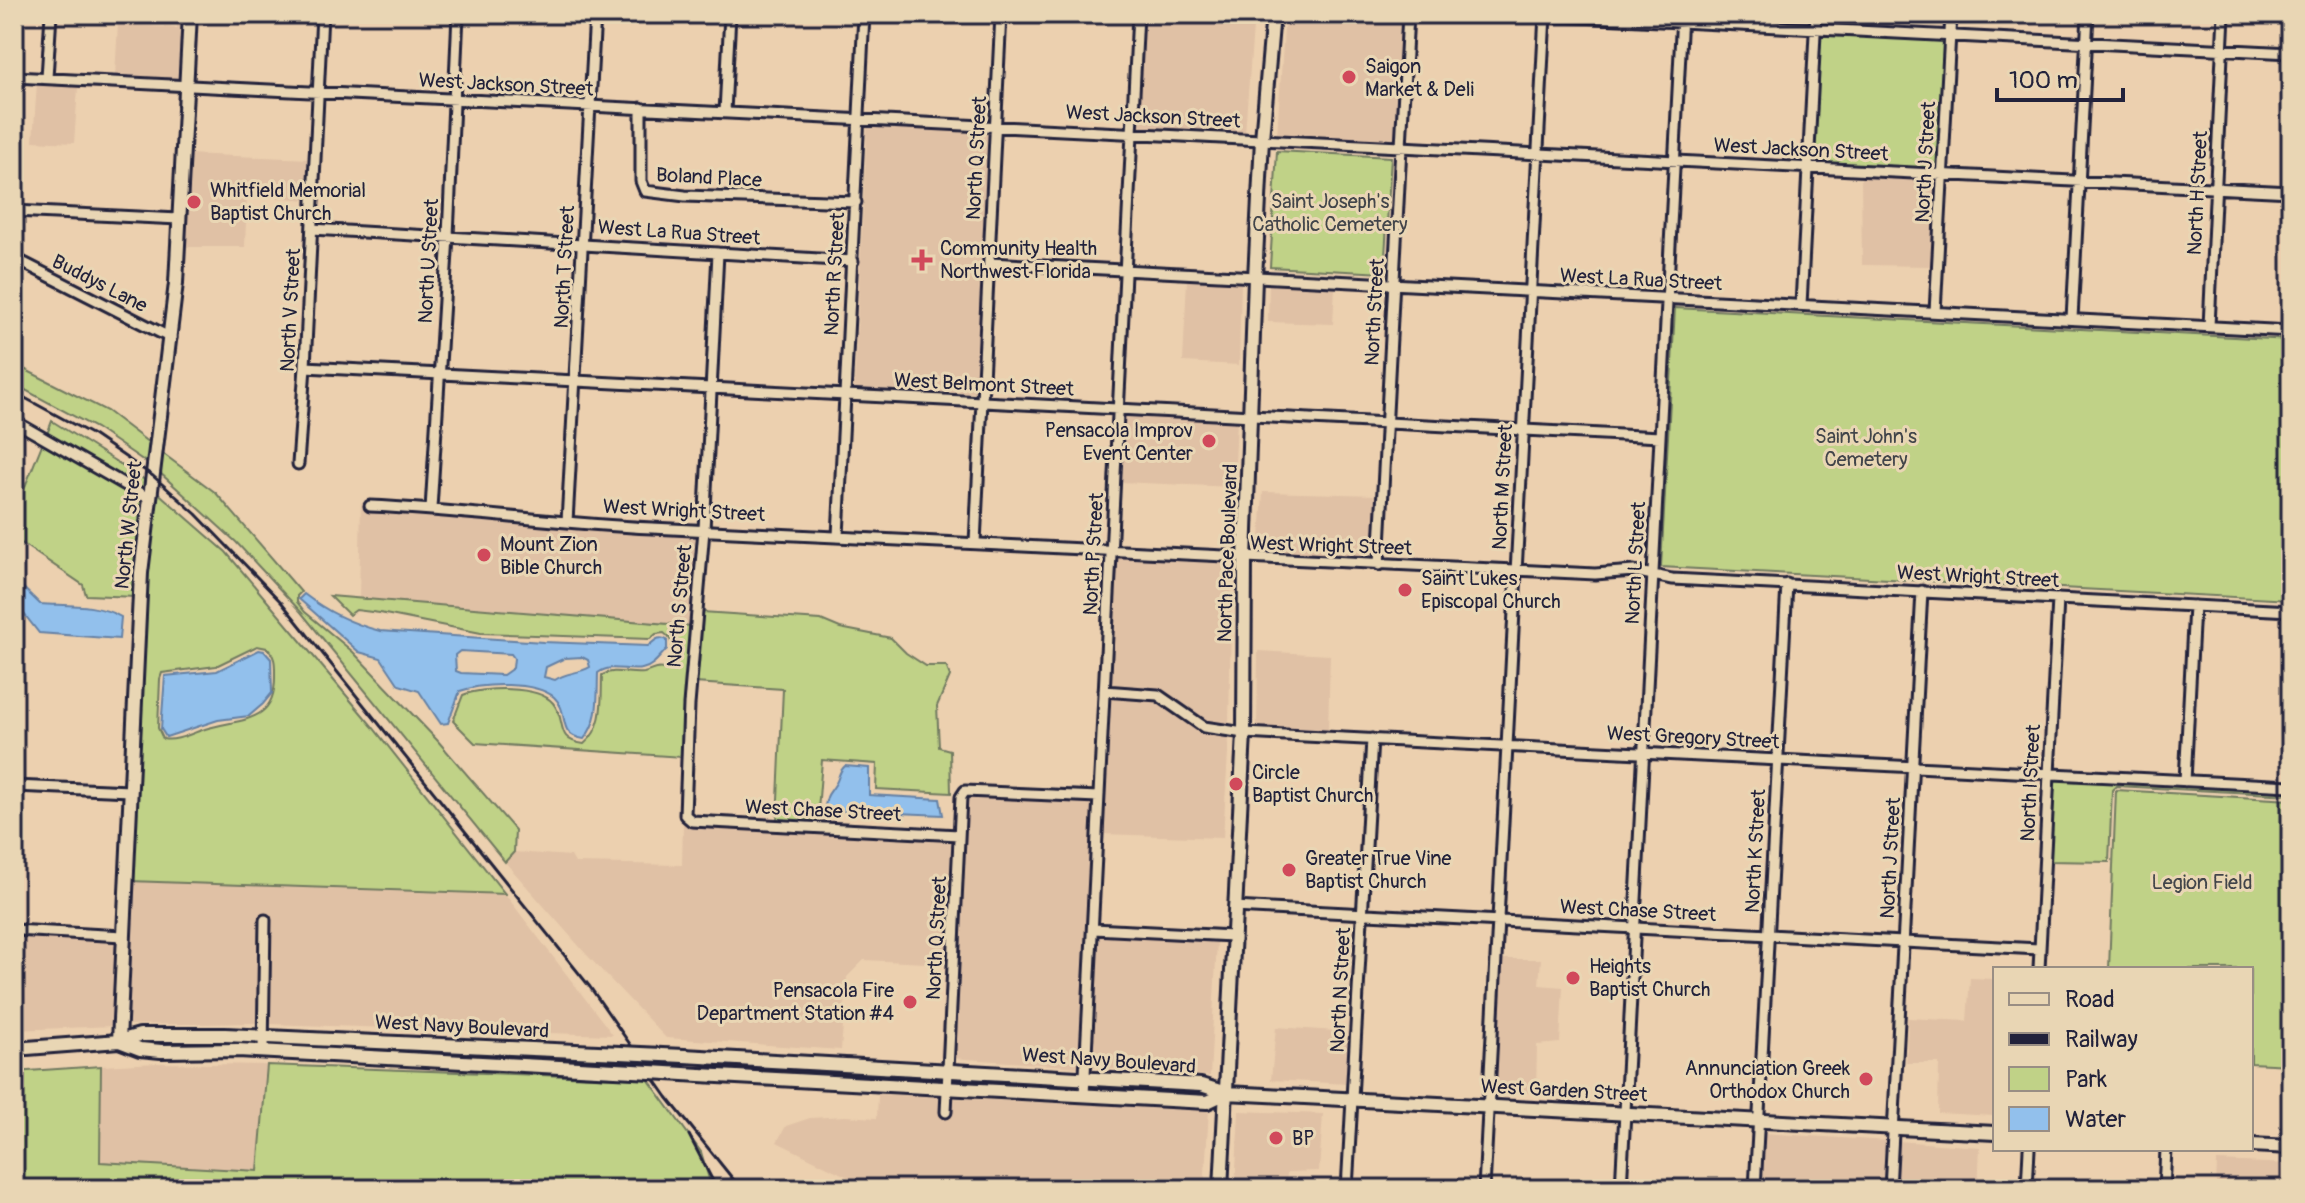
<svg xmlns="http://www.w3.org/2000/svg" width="2305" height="1203" font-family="Pangolin,sans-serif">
<rect width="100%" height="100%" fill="#ecd0af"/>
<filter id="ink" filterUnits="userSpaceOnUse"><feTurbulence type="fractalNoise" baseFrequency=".0125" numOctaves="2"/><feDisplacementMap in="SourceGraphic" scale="16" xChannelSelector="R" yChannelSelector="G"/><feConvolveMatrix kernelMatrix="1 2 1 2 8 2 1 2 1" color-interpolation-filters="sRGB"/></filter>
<g filter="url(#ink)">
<path fill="#e0c1a5" d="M178,14H185L182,80L52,73L115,76L118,24L177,28Z
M1142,14H1254L1245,133L1138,128Z
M1285,14H1404L1397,141L1277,135Z
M1686,14H1812V24L1686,18Z
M37,83L182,90V93L78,88L74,143L33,141Z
M867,127L989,131L976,393L854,389Z
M187,154L311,159L309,200L247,195L245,247H182Z
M1861,175L1938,179L1933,266L1862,265Z
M1187,279L1241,282L1239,365L1183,362Z
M1269,283L1335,287L1333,324L1268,322Z
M1122,413L1237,420L1234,487L1119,482Z
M1263,492L1379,495L1375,560L1259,555Z
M361,503L366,504V511L607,530L699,534L692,626L359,598Z
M1115,556L1232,563L1229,726L1206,722L1160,691L1108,687Z
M1258,651L1330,655L1328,732L1257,729Z
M1108,697L1157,700L1202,731L1229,736L1223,838L1101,834Z
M967,796L1094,802L1081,1067L952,1058L963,835Z
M683,821L692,826L954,840L944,1057H940L946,964L864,960L847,977L841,1050L666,1038L586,954L505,862L514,852L571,856L575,863L682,865Z
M130,881L505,894L613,1035L267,1024L269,915L261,916L259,1023L123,1025Z
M1097,934L1217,941L1210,1076L1089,1067Z
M14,935L118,940L115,1026L14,1030Z
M1500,959H1541L1539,985L1563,987L1560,1043L1537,1045L1536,1093L1493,1091Z
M1970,978L1995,979V1116L1938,1113L1939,1063H1906L1908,1018L1967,1021Z
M1276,1027L1351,1032L1348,1084L1271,1080Z
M157,1063L267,1065L259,1171L100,1162L101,1066Z
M878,1094L943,1097L941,1116L949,1117L951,1098L1209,1110L1204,1189L915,1187L852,1179L777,1142L786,1126L810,1118L845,1116L877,1118Z
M1239,1111L1323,1114L1319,1171L1287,1172L1286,1189H1235Z
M1762,1133L1889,1141L1886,1189H1760Z
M1897,1141L1980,1147L1978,1189H1895Z
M2217,1161L2291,1164V1189H2216Z"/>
<path fill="#c0d287" stroke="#717a61" stroke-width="2" fill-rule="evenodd" d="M1820,34L1945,41L1939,169L1813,163Z
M1277,151L1391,157L1384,273L1270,267Z
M1675,308L2291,340V600L1661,567Z
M14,364L107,411L153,446L150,465L96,428L14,384Z
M52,421L142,478L148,483L146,492L47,434Z
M43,442L145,502L136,597L86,595L83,585L14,538V486L24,489Z
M161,452L216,493L301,592L297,596V602L305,612L353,652L437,740L515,830L514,852L505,862L301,612L236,542L158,471Z
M155,490L226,552L372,726L505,894L130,881L146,574ZM257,646L267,648C276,657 275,664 275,676C276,725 239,718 205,729C192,733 176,742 163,739L158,728L160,679L162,673L216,666Z
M330,596L692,626L682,757L475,743L453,721L463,695C483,687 538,685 553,703C568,721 553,740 584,744C605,727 601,699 602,675C614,668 630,675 644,673C653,671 654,667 664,669C674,659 677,642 664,633L656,634L650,639L481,633L380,613L356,610L349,615Z
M702,612L821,620L840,628L891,638L906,653L926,666H946L950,676L937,706L939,747L950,750L951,793L876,789L877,764L822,760L817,823L777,821L783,689L695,683Z
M2053,779L2291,791V795L2116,786L2112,790L2109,862L2048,861Z
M2116,790L2291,800V1065L2251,1063V969H2109Z
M267,1065L648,1079L701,1152L712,1189H14V1072L101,1066L100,1162L258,1171Z"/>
<path fill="#92c0ec" stroke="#6581a5" stroke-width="2" fill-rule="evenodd" d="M14,579L40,604C67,606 97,603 121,617L119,639L39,633L14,601Z
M304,594C326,611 353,624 380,631L543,642L648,646C655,641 658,635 667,640V649C660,656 653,667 642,669C626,672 612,663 598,673C597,698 600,719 584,739C555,735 571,713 554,697C535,681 482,683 460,691L448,723L441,724L419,691L399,685L381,658L359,652L299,599ZM460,651L511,654L514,658L513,668L503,675L461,673L456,671L455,655ZM582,657L588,660L590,667C578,674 566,672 555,680L544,677L546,667L565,658Z
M259,650L264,651L271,659L272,693L263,704L249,716L218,720L166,737L161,729L165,676L217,671Z
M845,766L869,768V795L940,799L943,815L828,810L825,807C827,792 829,795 836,783C840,776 838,772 845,766Z"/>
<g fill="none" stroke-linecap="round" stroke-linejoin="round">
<defs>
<path id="minor" d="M1520,14L2291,53
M14,77L2291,192
M47,78L51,14
M641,108V181L645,191L685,196L856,202
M725,112L730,14
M14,211L179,219
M312,229L853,261
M718,253L704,530L689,705L685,815L692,821L959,835
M14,258L171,338
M989,263L2291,331
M1801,305L1816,14
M1935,312L1951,14
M2072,319L2088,14
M2209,326L2224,14
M305,367L1660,437
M14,421L150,499
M298,464L305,367L322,14
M370,506C464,510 558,524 652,528C967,542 1280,560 1595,574L1634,571L1672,579L2291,611
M431,509L448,236L458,14
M567,522L595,14
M838,536L864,14
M975,543L1001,14
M1379,565L1408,14
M1104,691L1158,695L1204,727L1244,733L2291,786
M2185,781L2194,606
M14,786L130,791
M1234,907L2039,949
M1093,929L1233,936
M14,930L123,936
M2039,969L2058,599
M263,1052L265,920
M1084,1095L1138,14
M946,1112L961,797L965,791L1098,797
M1347,1189L1372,739
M1484,1189L1545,14
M1621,1189L1682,14
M1755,1189L1787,584
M1890,1189L1922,591
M2027,1189L2029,1149
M2164,1189L2166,1149"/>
<path id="major" d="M119,1041L141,573L176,283L190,14
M119,1041L140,1049L161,1051L238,1050L634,1071
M14,1049L119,1041L140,1035H225L620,1053
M684,1056L1201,1085L1226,1093L1995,1133
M700,1075L1207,1102L1226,1093
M2251,1145L2291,1147
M1221,1189L1244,733L1245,559L1255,278L1262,139L1273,14"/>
</defs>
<use href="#minor" stroke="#22223b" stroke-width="15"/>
<use href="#major" stroke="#22223b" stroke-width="18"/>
<use href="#minor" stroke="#e9d6b4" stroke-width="9"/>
<use href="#major" stroke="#e9d6b4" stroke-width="12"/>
<path stroke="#22223b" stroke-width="3" d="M14,392L93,435L153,476L196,514L282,603L590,987L667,1097L741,1189
M689,1135L717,1189"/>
<defs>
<path id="major-bridge" d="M620,1053L684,1056
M634,1071L700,1075"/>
</defs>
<use href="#major-bridge" stroke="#22223b" stroke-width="18" stroke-linecap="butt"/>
<use href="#major-bridge" stroke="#e9d6b4" stroke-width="12"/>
</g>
</g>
<g fill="#d1495b" stroke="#e9d6b4" stroke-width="3">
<circle cx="1349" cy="77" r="8"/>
<circle cx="194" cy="202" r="8"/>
<path d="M918 248h8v8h8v8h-8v8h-8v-8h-8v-8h8z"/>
<circle cx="1209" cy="441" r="8"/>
<circle cx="484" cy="555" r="8"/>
<circle cx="1405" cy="590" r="8"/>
<circle cx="1236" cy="784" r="8"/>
<circle cx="1289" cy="870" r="8"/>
<circle cx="1573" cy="978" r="8"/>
<circle cx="910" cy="1002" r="8"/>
<circle cx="1866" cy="1079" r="8"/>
<circle cx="1276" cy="1138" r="8"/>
</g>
<g text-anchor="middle" stroke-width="6" stroke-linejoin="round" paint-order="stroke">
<g font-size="20" fill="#22223b" stroke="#e9d6b4" text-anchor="start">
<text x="1365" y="73">Saigon<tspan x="1365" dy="23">Market &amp; Deli</tspan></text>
<text x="210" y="197">Whitfield Memorial<tspan x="210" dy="23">Baptist Church</tspan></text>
<text x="940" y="255">Community Health<tspan x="940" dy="23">Northwest Florida</tspan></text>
<text x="1193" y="437" text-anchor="end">Pensacola Improv<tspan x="1193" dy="23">Event Center</tspan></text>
<text x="500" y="551">Mount Zion<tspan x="500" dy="23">Bible Church</tspan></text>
<text x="1421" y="585">Saint Lukes<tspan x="1421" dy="23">Episcopal Church</tspan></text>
<text x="1252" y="779">Circle<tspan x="1252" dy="23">Baptist Church</tspan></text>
<text x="1305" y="865">Greater True Vine<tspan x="1305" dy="23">Baptist Church</tspan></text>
<text x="1589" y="973">Heights<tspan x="1589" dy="23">Baptist Church</tspan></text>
<text x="894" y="997" text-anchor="end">Pensacola Fire<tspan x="894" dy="23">Department Station #4</tspan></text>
<text x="1850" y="1075" text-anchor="end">Annunciation Greek<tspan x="1850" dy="23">Orthodox Church</tspan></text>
<text x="1292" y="1145">BP</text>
</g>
<g font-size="20" fill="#22223b" stroke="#e9d6b4">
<text transform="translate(506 84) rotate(3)" y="7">West Jackson Street</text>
<text transform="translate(1153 116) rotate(3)" y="7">West Jackson Street</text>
<text transform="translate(1801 149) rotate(3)" y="7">West Jackson Street</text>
<text transform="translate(976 158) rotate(-87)" y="7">North Q Street</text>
<text transform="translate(1925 162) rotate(-87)" y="7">North J Street</text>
<text transform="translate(709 177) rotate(3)" y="7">Boland Place</text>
<text transform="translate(2197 193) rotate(-87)" y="7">North H Street</text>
<text transform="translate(679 232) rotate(4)" y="7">West La Rua Street</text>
<text transform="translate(428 261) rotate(-87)" y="7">North U Street</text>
<text transform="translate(564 267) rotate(-87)" y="7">North T Street</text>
<text transform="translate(834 274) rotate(-87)" y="7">North R Street</text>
<text transform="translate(1641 279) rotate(3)" y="7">West La Rua Street</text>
<text transform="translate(100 283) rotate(27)" y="7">Buddys Lane</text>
<text transform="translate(290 310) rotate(-87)" y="7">North V Street</text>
<text transform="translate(1374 312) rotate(-87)" y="7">North Street</text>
<text transform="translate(984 384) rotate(3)" y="7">West Belmont Street</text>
<text transform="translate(1502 487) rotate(-87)" y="7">North M Street</text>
<text transform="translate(684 510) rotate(3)" y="7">West Wright Street</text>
<text transform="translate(128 525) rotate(-84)" y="7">North W Street</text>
<text transform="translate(1331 545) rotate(2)" y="7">West Wright Street</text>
<text transform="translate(1227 553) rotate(-88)" y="7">North Pace Boulevard</text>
<text transform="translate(1093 554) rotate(-87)" y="7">North P Street</text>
<text transform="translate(1635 563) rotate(-87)" y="7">North L Street</text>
<text transform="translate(1978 576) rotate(3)" y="7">West Wright Street</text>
<text transform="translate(679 606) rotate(-85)" y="7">North S Street</text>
<text transform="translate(1693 737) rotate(3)" y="7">West Gregory Street</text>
<text transform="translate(2030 783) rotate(-87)" y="7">North I Street</text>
<text transform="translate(823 810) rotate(3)" y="7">West Chase Street</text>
<text transform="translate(1755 851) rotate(-87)" y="7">North K Street</text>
<text transform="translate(1890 858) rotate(-87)" y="7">North J Street</text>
<text transform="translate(1638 910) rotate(3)" y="7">West Chase Street</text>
<text transform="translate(936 938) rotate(-87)" y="7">North Q Street</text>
<text transform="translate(1340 990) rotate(-87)" y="7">North N Street</text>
<text transform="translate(462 1026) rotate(3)" y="7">West Navy Boulevard</text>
<text transform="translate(1109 1060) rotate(4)" y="7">West Navy Boulevard</text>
<text transform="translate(1564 1090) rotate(3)" y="7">West Garden Street</text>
</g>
<g font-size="20" fill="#42454a" stroke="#e9d6b4">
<text x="1330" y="208">Saint Joseph's<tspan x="1330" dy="23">Catholic Cemetery</tspan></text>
<text x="1866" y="443">Saint John's<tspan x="1866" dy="23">Cemetery</tspan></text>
<text x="2202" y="889">Legion Field</text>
</g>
</g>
<rect width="2305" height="1203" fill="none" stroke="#e9d6b4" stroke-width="48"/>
<rect x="24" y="24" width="2257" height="1155" fill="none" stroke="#22223b" stroke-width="3" filter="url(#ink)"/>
<rect x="1993" y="967" width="260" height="184" fill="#e9d6b4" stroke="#998e84" stroke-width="2"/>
<rect x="2009" y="993" width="40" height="12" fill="#e9d6b4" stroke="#998e84" stroke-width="2"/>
<text x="2065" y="1007" font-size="24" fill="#22223b">Road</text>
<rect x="2009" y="1033" width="40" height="12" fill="#22223b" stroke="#998e84" stroke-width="2"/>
<text x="2065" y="1047" font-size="24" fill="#22223b">Railway</text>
<rect x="2009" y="1067" width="40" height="24" fill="#c0d287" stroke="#998e84" stroke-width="2"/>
<text x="2065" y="1087" font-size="24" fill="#22223b">Park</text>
<rect x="2009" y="1107" width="40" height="24" fill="#92c0ec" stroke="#998e84" stroke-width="2"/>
<text x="2065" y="1127" font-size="24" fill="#22223b">Water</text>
<path d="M1997 88v12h126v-12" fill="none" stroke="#22223b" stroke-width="4"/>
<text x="2009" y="88" font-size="24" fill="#22223b" stroke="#e9d6b4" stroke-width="6" paint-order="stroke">100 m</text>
</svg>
